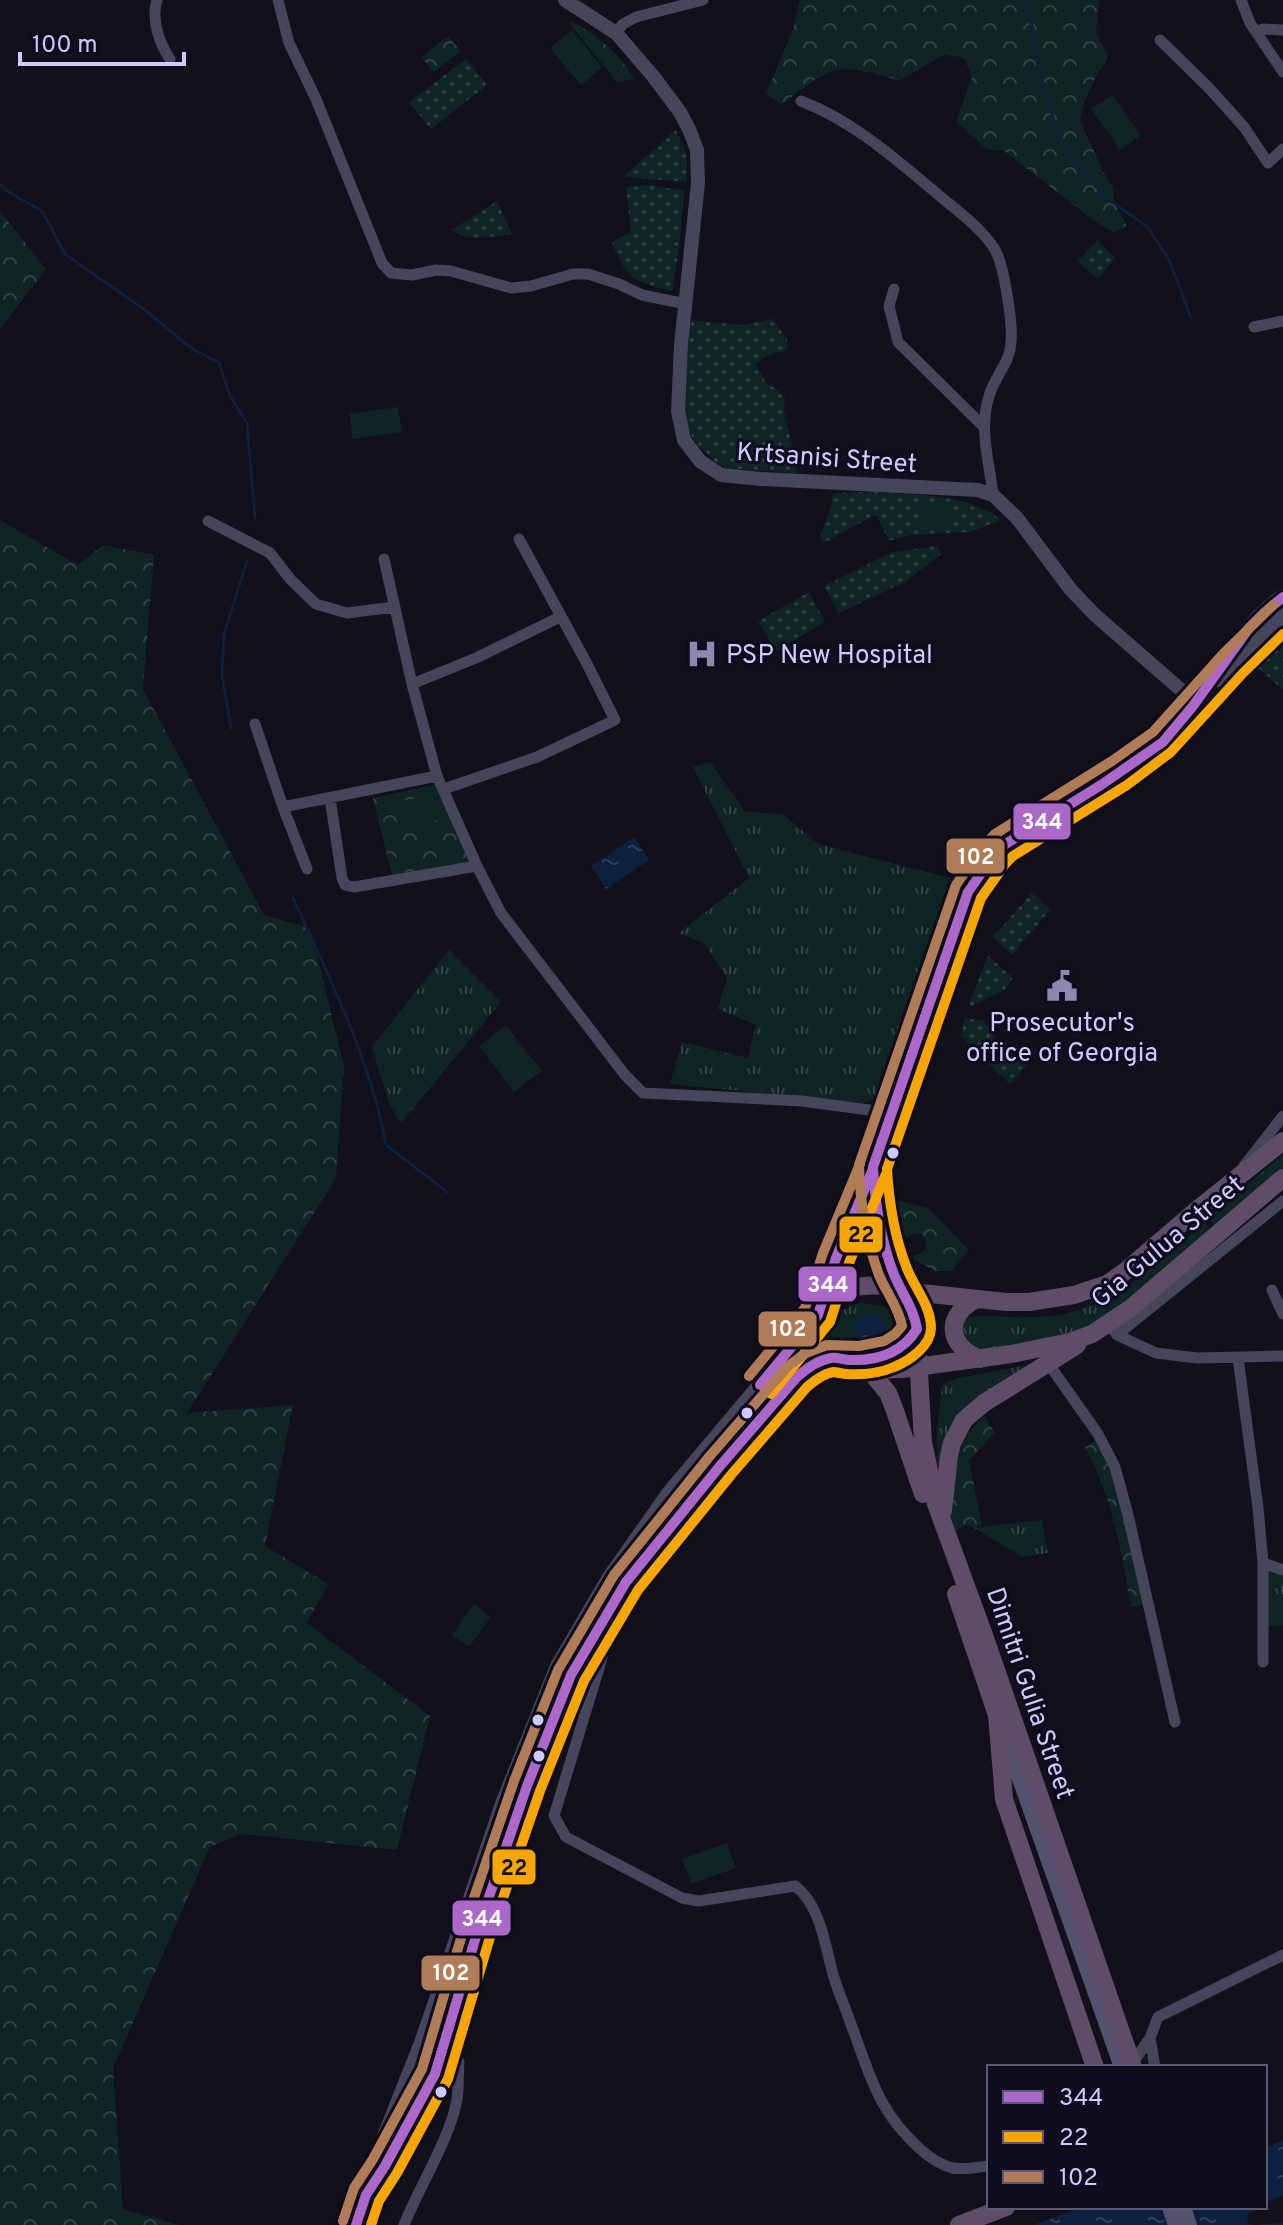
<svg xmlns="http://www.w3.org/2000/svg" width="1283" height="2225" font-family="Overpass,sans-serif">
<defs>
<pattern id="grass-tufts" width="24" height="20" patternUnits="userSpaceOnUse" patternTransform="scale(2)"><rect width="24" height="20" fill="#0f2524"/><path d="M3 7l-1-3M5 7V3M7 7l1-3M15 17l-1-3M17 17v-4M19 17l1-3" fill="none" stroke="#314345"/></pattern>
<pattern id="forest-crowns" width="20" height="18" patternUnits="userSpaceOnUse" patternTransform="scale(2)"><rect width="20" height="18" fill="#0f2524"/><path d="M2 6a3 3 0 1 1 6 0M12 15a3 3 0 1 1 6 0" fill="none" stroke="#314345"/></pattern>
<pattern id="park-dots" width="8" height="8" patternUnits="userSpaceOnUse" patternTransform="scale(2)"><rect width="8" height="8" fill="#0f2524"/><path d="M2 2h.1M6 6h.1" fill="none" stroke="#314345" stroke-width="1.8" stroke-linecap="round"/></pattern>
<pattern id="water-ripples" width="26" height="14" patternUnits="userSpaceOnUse" patternTransform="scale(2)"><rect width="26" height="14" fill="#0d203e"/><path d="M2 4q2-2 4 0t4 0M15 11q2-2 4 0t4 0" fill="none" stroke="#2f3f5b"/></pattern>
</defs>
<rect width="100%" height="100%" fill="#12101a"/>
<path fill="url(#grass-tufts)" d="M710,762L745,811L784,815L818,844L958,880L882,1096L862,1103L670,1084L682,1042L748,1058L756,1025L718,1009L727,978L705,944L679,933L749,878L693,767Z
M449,950L501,1002L401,1123L389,1104L372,1047Z
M1283,1154V1167L1214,1225L1209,1218Z
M1205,1222L1210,1228L1134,1295L1087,1330L976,1352L960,1332L964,1321L970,1316C1002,1315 1036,1321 1068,1313C1122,1301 1164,1256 1205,1222Z
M861,1303C891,1306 915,1309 901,1345C885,1348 861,1357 845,1349C815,1333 838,1307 861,1303Z
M1039,1363L960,1413C947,1430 943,1448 937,1469V1430L942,1385L958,1378Z
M1042,1520L1048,1553L1023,1557L974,1528Z
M1268,1570L1283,1575V1626H1266Z"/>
<path fill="url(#forest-crowns)" d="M800,0H1099L1096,33L1108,57C1096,76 1083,98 1080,120L1102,170L1113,187L1115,204L1127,226L1113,232L1093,220L1003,150H987L956,121L972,77L964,58L945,54L899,81C881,75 849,65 830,72C813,79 797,93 782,104L766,94L793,29Z
M571,21C597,35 620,53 634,79L617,82L569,23Z
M448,36L460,51L434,72L421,57Z
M0,211L46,269L0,329Z
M0,520L78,565L103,545L154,555L143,689L264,915L310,928L344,1066L336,1178L187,1413L293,1405L265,1546L328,1584L307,1623L430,1716L397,1850L242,1834L210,1847L113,2068L123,2209L179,2225H0Z
M438,784L470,862L392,876L373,798Z
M895,1201C906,1201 916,1206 927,1207L969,1250L952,1271H935L913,1259L914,1255C926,1254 929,1244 923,1235C911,1230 909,1238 901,1244L890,1219V1205Z
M767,1391L771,1394C697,1482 621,1570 565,1670C549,1700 537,1741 524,1773L521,1772L562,1669L611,1586L628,1562Z
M984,1415L995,1433L969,1460L982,1525L974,1528L968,1525L953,1532L949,1520L959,1451L966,1436Z
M1098,1437L1113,1467L1143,1604L1131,1607C1120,1548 1114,1501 1085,1448Z"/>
<path fill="url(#park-dots)" d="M466,59L487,85L431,129L409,102Z
M676,130L687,155V182L623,177Z
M651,185L684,191L680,242L672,291C633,281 627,280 612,242L631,232L626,187Z
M497,201L512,234C492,236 468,243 452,230Z
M1098,240L1115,258L1098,279L1078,261Z
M773,319L787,339V350L766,356L756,364L767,385L774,387L785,398L784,410L797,469L795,473L727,468L716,463L693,440L684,416L683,405L690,328L692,320L741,325Z
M875,492C914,495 971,494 1001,520L970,532L910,535L889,541L877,516H873L823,543L820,536L831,506L833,493Z
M937,546L941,554L905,582L839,613L824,586L892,552Z
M809,592L825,622L776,651L758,621Z
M1283,627V690L1250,661L1262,645Z
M1033,892L1050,910L1012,955L993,937Z
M988,956L1013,978L1004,990L972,1006L969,1003Z
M965,1018L984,1021L996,1040L995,1044L983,1058L961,1036Z
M1005,1049L1015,1054L1026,1066L1010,1084L989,1064Z"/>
<path fill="#0f2524" d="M572,30L602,67L581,85L550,48Z
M1112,95L1141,135L1120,150L1091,109Z
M398,407L402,432L353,439L349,414Z
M951,505L952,526L921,527L920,506Z
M433,795L438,820L401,828L396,802Z
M506,1025L542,1071L514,1092L479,1046Z
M474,1604L491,1617L469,1647L452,1635Z
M727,1843L736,1868L691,1884L682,1859Z"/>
<path fill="url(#water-ripples)" d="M634,837L649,860L606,889L591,866Z
M853 1330a16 16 0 1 1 32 0a16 16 0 1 1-32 0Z
M1283,2141V2195L1265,2203V2147Z
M1084,2207H1258L1247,2215L1248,2224L1255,2225L1283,2222V2225H1033Z"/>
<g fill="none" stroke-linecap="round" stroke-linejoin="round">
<path stroke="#0d203e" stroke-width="3" d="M1028,0L1037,62L1060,142L1071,158L1106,198L1148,227L1170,262L1191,318
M0,184L7,191L42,211L65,254L149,313L188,346L219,363L230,396L247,423L255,518
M231,728L222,675L224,634L247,561
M293,898C330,979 370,1058 386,1145L447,1192"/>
<path stroke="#45455b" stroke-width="11" d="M157,0C151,19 159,43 170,59
M278,0L289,43L316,99L382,263L391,273L412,275L436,270L451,271L511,288L531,286L573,274H588L619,284L642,295L686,304
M1241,0L1250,23L1283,72
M1257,32L1263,29L1283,30
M616,33L623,24L636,17L703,0
M1160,40L1209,88L1244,127L1268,163L1283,149
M801,101C854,121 899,162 941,197C960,213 980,227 994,248C1004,263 1013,324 1011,343C1010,362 996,375 990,393C978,428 989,459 993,495
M894,289L889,306L898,342L983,426
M1254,327L1283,321
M208,521L270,553L291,580L316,604L347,613L394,607
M384,559L412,684L437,776L477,866L501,913L625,1075L643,1093L802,1101L891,1113
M412,684L476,658L560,617
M255,724L283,807
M444,789L537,757L615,720L586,662L519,539
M330,798L342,878L345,885L354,887L477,866
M307,869L283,807L437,776
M1244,1166L1283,1116
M873,1172C875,1212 886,1251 899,1288
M1272,1290L1283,1314
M1114,1331L1117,1335L1156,1353L1197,1358L1283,1356
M1117,1335L1283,1201
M1238,1358L1258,1508L1263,1563V1662
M1048,1363L1098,1434L1115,1467L1128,1515L1175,1722
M1263,1563L1283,1570
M620,1599L554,1816L566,1837L682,1898L699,1901L795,1886C820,1904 825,1945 833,1974C838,1992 846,2009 852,2027C871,2078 878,2111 920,2149C928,2156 941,2165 952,2168C963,2170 978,2167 989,2166
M1150,2038L1155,2067
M1132,2064L1150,2038L1158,2017L1283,1955
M404,2225C419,2187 451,2137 457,2099C459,2087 458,2074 459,2062L440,2057"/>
<path stroke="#45455b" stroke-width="14" d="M565,0L616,33L653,76L680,112L689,129L697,150L698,183L681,345L678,411L684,440L700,461L721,475L761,479L978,490L993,495L1017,518L1071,590L1095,615L1196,703L1202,698
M1219,680L1242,654L1283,615
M372,2184L385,2166L435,2074L480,1923L527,1786L571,1675L626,1582L720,1466L793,1380L805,1370L834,1357
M356,2225L376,2156L422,2040L503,1801L557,1666L609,1577L669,1492L818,1315"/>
<path stroke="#52516e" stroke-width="16" d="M823,1304L836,1258L873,1167L968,892L994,855L1004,845C1046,817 1092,793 1133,763C1143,756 1154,750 1163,742C1208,699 1231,632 1283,597
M1002,1728L1122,2067
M1170,2207L1176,2225
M1183,2207L1189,2225"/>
<path stroke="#5e4c69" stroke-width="18" d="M903,1291L1006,1302H1029L1074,1295L1107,1284L1123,1273L1198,1209L1283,1141
M977,1299C944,1315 947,1346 980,1359
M917,1329C907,1347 893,1356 872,1358C861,1359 846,1363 835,1358C827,1353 820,1342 818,1333C808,1286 868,1281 899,1288L912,1305L916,1321L923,1442L936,1504L984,1635L1132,2064L1131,2067
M862,1367L869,1370L902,1369L1011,1354L1070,1342L1092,1334L1131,1308L1283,1178
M869,1370L888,1393L894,1408L923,1494
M943,1511L949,1456L952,1443L964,1420L984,1403L1077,1345
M956,1594L997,1715L1004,1799L1095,2067
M959,2225L1006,2207"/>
<defs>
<path id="bus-1" d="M760,1385L818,1315L836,1258L873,1169
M356,2225L366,2195L385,2166L435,2074L480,1923L527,1786L571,1675L626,1582L720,1466L797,1377C806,1369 818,1360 831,1358C837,1357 844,1360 850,1360C878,1361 902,1353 917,1329C914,1308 900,1291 893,1272C880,1238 875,1202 873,1167L968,892L994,855L1004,845L1101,785L1163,742L1193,706L1249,628L1265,612L1283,597"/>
<path id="bus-2" d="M771,1394L830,1322L849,1263L886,1174
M371,2225L379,2201L397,2173L448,2079L493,1927L540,1791L584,1681L638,1590L731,1475L807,1387C814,1381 824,1373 834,1372C834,1372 845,1374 846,1374C861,1375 880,1373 894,1367C909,1361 931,1346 931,1328C931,1305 913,1286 906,1266C894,1235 889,1202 887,1169L981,898L1005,864L1013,856L1127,785L1171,752L1243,673L1283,634"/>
<path id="bus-3" d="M749,1376L805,1308L823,1253L860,1164
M343,2221L354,2188L373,2159L422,2069L467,1918L514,1781L558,1670L614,1575L709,1457L788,1366L806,1353L827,1345L859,1346L884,1341L895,1334L902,1326C899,1308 886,1292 879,1275C866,1240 860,1202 859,1165L956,885L983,846L995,834L1112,761L1153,732L1223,654L1273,605"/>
</defs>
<use href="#bus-1" stroke="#0f0c1e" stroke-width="16"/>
<use href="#bus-2" stroke="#0f0c1e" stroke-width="16"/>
<use href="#bus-3" stroke="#0f0c1e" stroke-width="16"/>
<use href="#bus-1" stroke="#ac68c9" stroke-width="10"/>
<use href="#bus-2" stroke="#f7a600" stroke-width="10"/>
<use href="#bus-3" stroke="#b07c57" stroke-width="10"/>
</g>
<defs>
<symbol id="hospital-bare" viewBox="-9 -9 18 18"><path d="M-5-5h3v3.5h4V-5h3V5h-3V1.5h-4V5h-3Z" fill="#8c88af" stroke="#0f0c1e" stroke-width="2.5" paint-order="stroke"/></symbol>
<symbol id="civic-bare" viewBox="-9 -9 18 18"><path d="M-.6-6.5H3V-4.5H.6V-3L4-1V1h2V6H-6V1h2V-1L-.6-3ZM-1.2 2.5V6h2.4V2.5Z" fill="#8c88af" stroke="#0f0c1e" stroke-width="2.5" paint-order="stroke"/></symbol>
</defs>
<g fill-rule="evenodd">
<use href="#hospital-bare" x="680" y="632" width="44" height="44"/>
<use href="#civic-bare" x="1040" y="964" width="44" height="44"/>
</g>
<g fill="#cec9ff" stroke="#0f0c1e" stroke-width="3">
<circle cx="893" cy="1153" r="7"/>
<circle cx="747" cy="1413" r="7"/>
<circle cx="538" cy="1720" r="7"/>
<circle cx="539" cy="1756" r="7"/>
<circle cx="441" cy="2092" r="7"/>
</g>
<g text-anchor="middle" stroke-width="6" stroke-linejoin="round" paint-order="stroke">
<g font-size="26" fill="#cec9ff" stroke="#0f0c1e">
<text transform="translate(827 457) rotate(4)" y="9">Krtsanisi Street</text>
<text transform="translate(1167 1241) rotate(-40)" y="9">Gia Gulua Street</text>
<text transform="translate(1031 1693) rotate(71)" y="9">Dimitri Gulia Street</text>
</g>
<g font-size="26" fill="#cec9ff" stroke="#0f0c1e" text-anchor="start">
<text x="726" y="663">PSP New Hospital</text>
<text x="1062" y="1031" text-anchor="middle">Prosecutor's<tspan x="1062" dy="30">office of Georgia</tspan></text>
</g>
</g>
<g stroke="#0f0c1e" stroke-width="3">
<rect x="1012" y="802" width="60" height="39" rx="8" fill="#ac68c9"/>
<rect x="945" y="837" width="61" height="38" rx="8" fill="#b07c57"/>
<rect x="838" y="1215" width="46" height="39" rx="8" fill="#f7a600"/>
<rect x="797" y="1265" width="61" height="38" rx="8" fill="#ac68c9"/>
<rect x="757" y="1310" width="61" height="38" rx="8" fill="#b07c57"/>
<rect x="491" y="1848" width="46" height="38" rx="8" fill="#f7a600"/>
<rect x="451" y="1899" width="61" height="38" rx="8" fill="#ac68c9"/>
<rect x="420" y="1954" width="61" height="38" rx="8" fill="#b07c57"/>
</g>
<g font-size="22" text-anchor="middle" font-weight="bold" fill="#fff">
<text x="1042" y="829">344</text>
<text x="976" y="864">102</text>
<text x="828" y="1292">344</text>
<text x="788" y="1336">102</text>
<text x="482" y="1926">344</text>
<text x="451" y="1980">102</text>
</g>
<g font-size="22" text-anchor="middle" font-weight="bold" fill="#111">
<text x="861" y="1242">22</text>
<text x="514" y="1875">22</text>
</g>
<rect x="987" y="2065" width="280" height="144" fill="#0f0c1e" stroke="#5b5878" stroke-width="2"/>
<rect x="1003" y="2091" width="40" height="12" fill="#ac68c9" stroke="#5b5878" stroke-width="2"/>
<text x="1059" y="2105" font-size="24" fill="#cec9ff">344</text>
<rect x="1003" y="2131" width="40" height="12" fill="#f7a600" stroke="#5b5878" stroke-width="2"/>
<text x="1059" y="2145" font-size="24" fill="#cec9ff">22</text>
<rect x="1003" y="2171" width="40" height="12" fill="#b07c57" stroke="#5b5878" stroke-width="2"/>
<text x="1059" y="2185" font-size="24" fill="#cec9ff">102</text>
<path d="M20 52v12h164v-12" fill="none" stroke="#cec9ff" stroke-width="4"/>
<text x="32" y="52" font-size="24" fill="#cec9ff" stroke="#0f0c1e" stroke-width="6" paint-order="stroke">100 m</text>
</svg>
